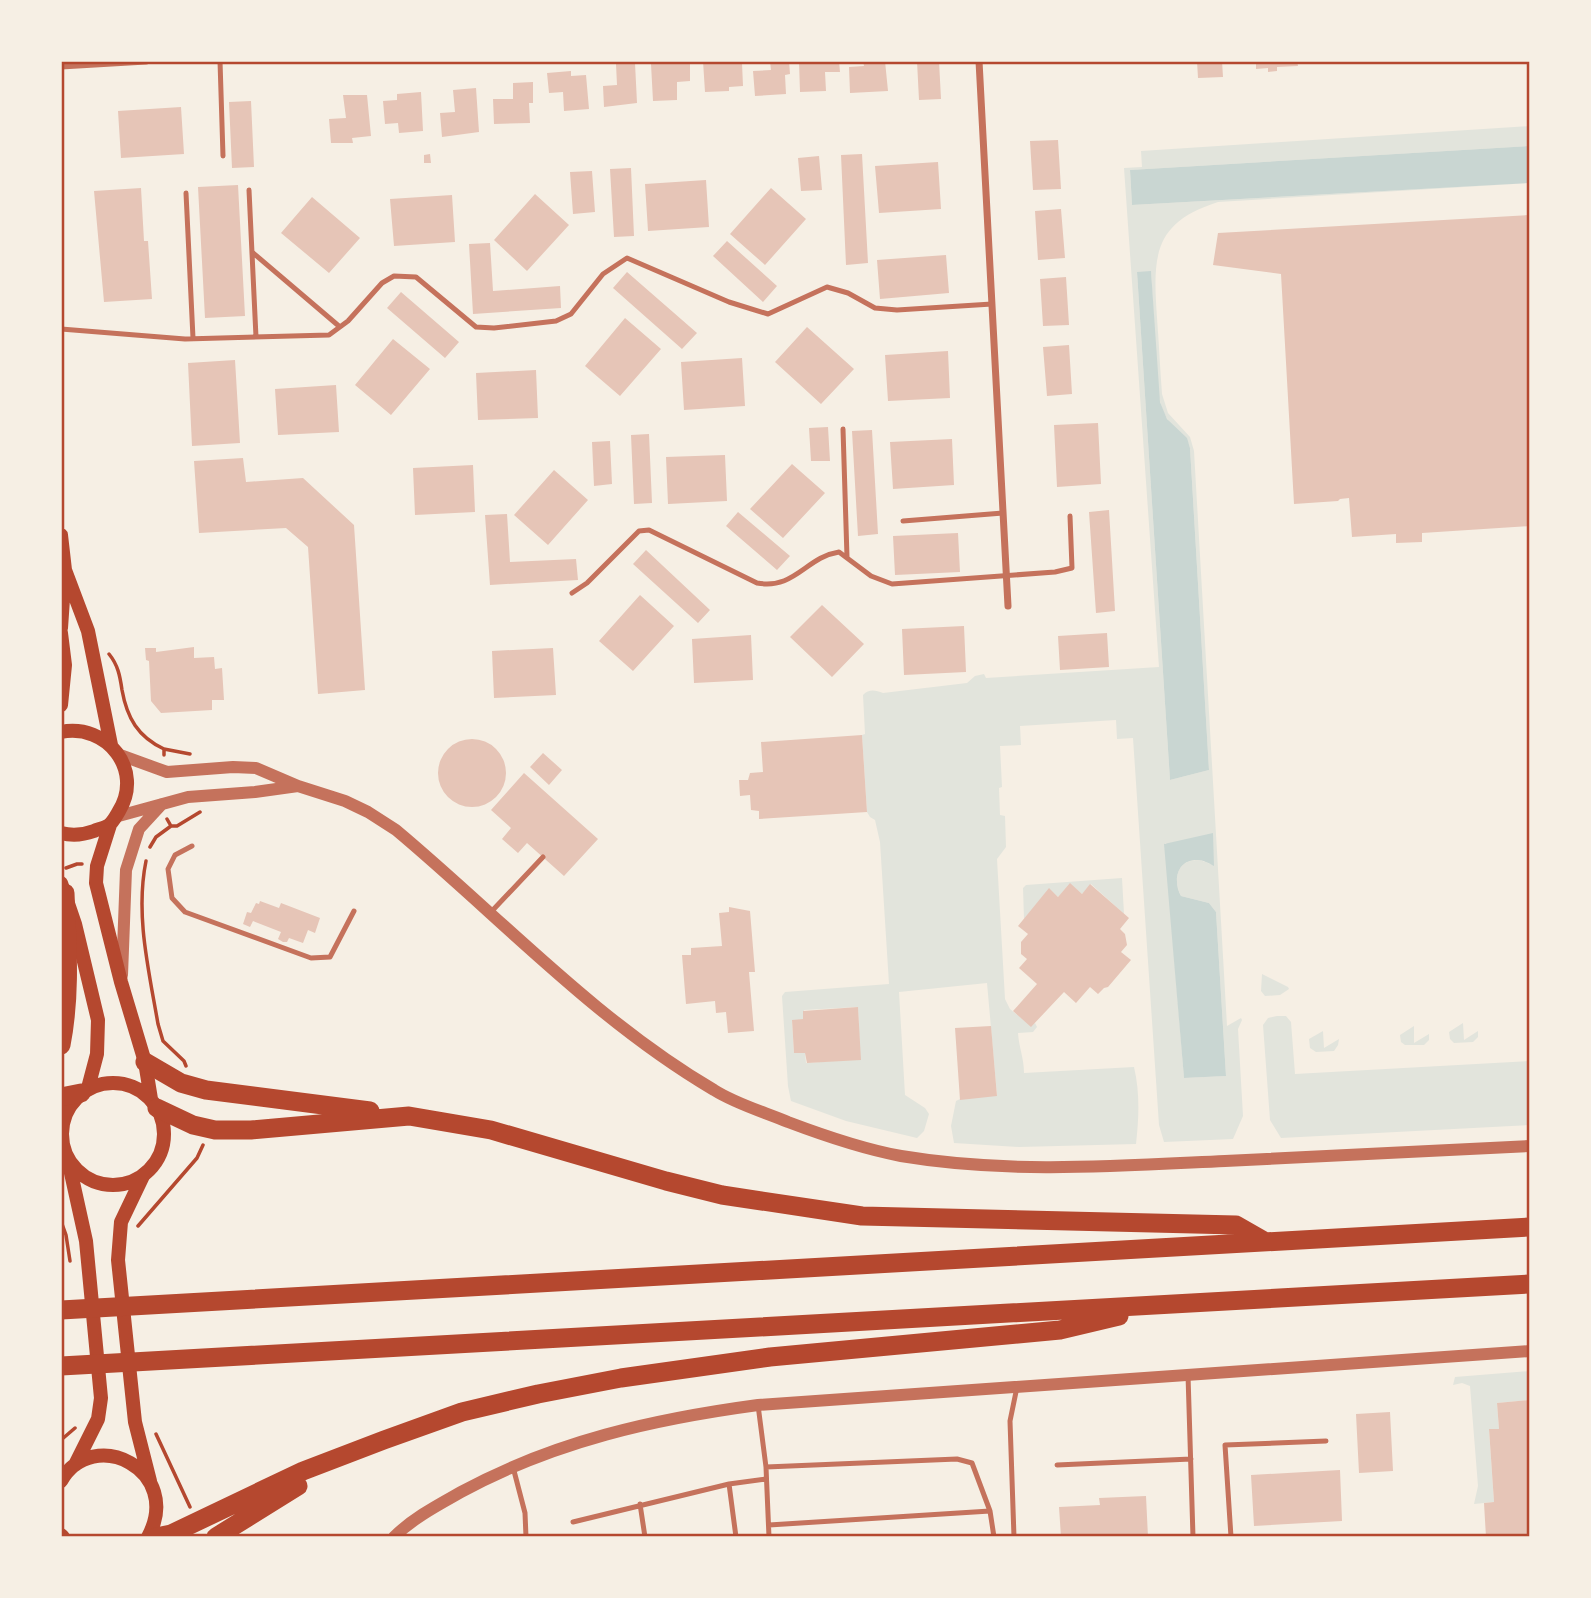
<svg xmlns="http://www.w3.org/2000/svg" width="1591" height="1598" font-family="Roboto,sans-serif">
<rect width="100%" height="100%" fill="#f6efe4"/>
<path fill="#e2e4dc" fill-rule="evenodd" d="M1530,126V146L1130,170L1132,205L1530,183L1218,202C1152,223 1153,257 1157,318C1159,343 1160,369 1162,394L1168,413L1190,437L1194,451L1227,1026L1241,1018L1242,1020L1238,1029L1243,1116L1233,1139L1164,1142L1159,1125L1133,738L1117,739L1116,720L1020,726L1021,745L1000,746L1002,787L999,788L1000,815L1005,816L1006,847L997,859L1005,999L1010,1009L1031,1026L1035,1023L1037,1027L1033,1032L1018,1033C1019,1048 1024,1058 1024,1073L1134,1067C1140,1092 1139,1118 1136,1144L1019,1147L954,1143L951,1126L956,1101L960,1099L997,1095L987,983L899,992L905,1095L925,1108L929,1114L924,1131L917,1138L846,1121L791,1101L788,1086L782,996L785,992L889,984L880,842L875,820L870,817L867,812L862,735L865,734L863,695C869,689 875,690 883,693L967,683L975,676L984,674L986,678L1159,667L1124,168L1142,167L1141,151ZM1137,272H1151L1158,393C1161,407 1165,419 1176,430C1183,436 1187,438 1190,448L1209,770L1170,780ZM1165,843L1213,865C1208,863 1202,860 1196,860C1176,861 1173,881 1181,896L1209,903L1216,912L1226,1076L1184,1078ZM858,1007L860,1059L806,1063L805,1053H794L792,1021L804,1019V1010Z
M1122,878L1124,914L1091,884L1082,894L1070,884L1058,897L1049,889L1024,919L1023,888L1026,885Z
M1262,974L1288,987L1289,989L1280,995L1265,996L1261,991Z
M1277,1016H1286L1291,1022L1295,1074L1530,1061V1125L1281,1138L1270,1120L1263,1025L1268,1018Z
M1463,1023L1464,1040L1478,1031V1037L1473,1042L1454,1043L1450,1039L1449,1032Z
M1414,1026V1043L1429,1034V1040L1424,1045H1405L1401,1042L1400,1035Z
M1323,1031L1324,1048L1339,1039L1338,1045L1334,1051L1316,1052L1310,1048L1309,1039Z
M1530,1371V1400L1497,1403L1499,1429L1489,1430L1494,1502L1474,1504L1478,1486L1470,1386L1462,1383L1453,1385L1455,1377Z"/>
<path fill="#c9d6d2" d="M1530,146V183L1132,205L1130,170Z
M1151,271L1160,402L1167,419L1187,438L1190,448L1209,770L1170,780L1137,272Z
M1213,833L1214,866C1209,863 1203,860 1197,860C1176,860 1173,882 1181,896L1209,903L1216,912L1226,1076L1184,1078L1164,844Z"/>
<path fill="#e6c5b7" d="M660,61H690V81L677,82V100L653,101L651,64H660Z
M703,61L742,63L743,86L729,87V91L705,92Z
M770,61H789L790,74L785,75L786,94L755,96L753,71L771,70Z
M799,61H839L840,72H825L826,91L800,92Z
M863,61H885L888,91L850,93L849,67L864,66Z
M917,61H939L941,99L919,100Z
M1197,61H1222L1223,77L1198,78Z
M1256,61H1297L1298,66L1277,67V71L1268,72V68L1256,69Z
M635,63L637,103L604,107L603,86L617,85L616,64Z
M571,71V76L586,75L589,109L564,111L563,92L549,93L547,73Z
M533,82V103H529L530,123L494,124L493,99H513V83Z
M476,88L479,132L442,137L440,113L455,112L453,90Z
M421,92L423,131L399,133L398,123L385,124L383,101L397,100V94Z
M343,95H367L371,136L352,138L353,143H331L329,119L346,118Z
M251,101L254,167L232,168L229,102Z
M181,107L184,154L121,158L118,111Z
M1058,140L1061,189L1033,190L1030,141Z
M430,154L431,163H424V155Z
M862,154L868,263L846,265L841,155Z
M819,156L822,190L801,191L798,158Z
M938,162L941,209L879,213L875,166Z
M631,168L634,236L614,237L610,169Z
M592,171L595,212L573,214L570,172Z
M706,180L709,227L648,231L645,184Z
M238,185L245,316L205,318L198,187Z
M141,188L144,241H148L152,299L104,302L94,191Z
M771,188L806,219L765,265L730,234Z
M535,194L569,225L527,271L494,240Z
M452,195L455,242L394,246L390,199Z
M312,197L360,238L329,273L281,233Z
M1061,209L1065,258L1038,260L1035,211Z
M1530,215V526L1422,533V542L1396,543V534L1352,537L1349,498L1340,499L1338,501L1294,504L1281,274L1213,265L1218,233Z
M727,241L777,286L763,302L713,256Z
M490,243L493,291L560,286L561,308L473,314L469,244Z
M946,255L949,293L880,299L877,260Z
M627,272L697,333L682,349L613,288Z
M1066,277L1069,325L1043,326L1040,279Z
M401,292L459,342L445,358L387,308Z
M625,318L661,349L620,396L585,366Z
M807,327L854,369L821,404L775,362Z
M393,339L430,369L391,415L355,385Z
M1069,345L1072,394L1047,396L1043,347Z
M948,351L950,398L888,401L885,355Z
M742,358L745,406L684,410L681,362Z
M235,360L240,443L192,446L188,363Z
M536,370L538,418L478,420L476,373Z
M336,385L339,432L278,435L275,389Z
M1098,423L1101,484L1057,487L1054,425Z
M828,427L830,461H811L809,428Z
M872,430L878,534L858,536L852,431Z
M649,434L652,503L634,504L631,435Z
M952,439L954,485L893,489L890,442Z
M610,441L612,484L594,486L592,442Z
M725,455L727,501L668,504L666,457Z
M243,458L246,482L303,478L354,525L365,690L318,694L308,547L286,528L199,533L194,461Z
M792,464L825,493L783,538L750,509Z
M473,465L475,512L415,515L413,468Z
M554,470L588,500L548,545L514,515Z
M1109,510L1115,611L1096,613L1089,512Z
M738,512L790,556L777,570L726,526Z
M507,514L510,562L576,559L578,580L490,585L485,515Z
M958,533L960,572L895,575L893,536Z
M646,550L710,610L698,623L633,564Z
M640,595L674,626L633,671L599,641Z
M822,605L864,644L832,677L790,637Z
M964,626L966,672L904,675L902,629Z
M1107,633L1109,667L1060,670L1058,636Z
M751,635L753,680L694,683L692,639Z
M194,647V658L214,657L215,669L222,668L224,700H212V710L161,713L151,701L149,661L146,660L145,648H156V652Z
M553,648L556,695L494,698L492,651Z
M862,735L867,812L759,819V811L751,810L750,795L740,796L739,780H748L750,773L763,772L761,742Z
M438 773a34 34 0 1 1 68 0a34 34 0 1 1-68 0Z
M543,753L562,770L549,785L530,767Z
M524,773L598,839L564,876L527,843L518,853L502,839L511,828L491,810Z
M1070,883L1082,894L1090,884L1129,918L1120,929L1125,934L1127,945L1121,952L1131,960L1108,987L1104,988L1098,994L1090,987L1076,1003L1064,992L1031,1027L1013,1011L1037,984L1019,968L1027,959L1021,954V942L1028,934L1018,926L1049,888L1058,897Z
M260,901L279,908L281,903L320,918L315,933L308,930L303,943L289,938L287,942H283L278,939L281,932L253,921L250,927L243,924L247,912L251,913L256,903L259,904Z
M729,907L750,911L755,972H749L754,1031L728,1033L726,1012L716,1013L715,1001L686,1004L682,955H691V948L722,946L719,913L729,912Z
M858,1007L861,1060L807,1063L805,1053H794L792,1020L803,1019V1011Z
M991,1026L997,1096L960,1100L955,1028Z
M1530,1400V1537H1486L1484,1503L1494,1502L1489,1429H1499L1497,1403Z
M1390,1412L1393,1471L1359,1473L1356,1414Z
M1340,1470L1342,1521L1254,1526L1251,1475Z
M1146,1496L1148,1537H1061L1059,1507L1100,1505L1099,1498Z"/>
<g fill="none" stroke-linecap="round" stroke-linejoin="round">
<path stroke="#b5482f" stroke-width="3.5" d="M109,654C118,665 120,676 122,690C127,718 138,737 164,749V755
M164,749L190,754
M171,826H177L200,812
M150,847L156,837L171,826L167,819
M146,861C135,915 149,971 158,1024L163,1041L184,1061L186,1066
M66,868L77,864H82
M61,1221L66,1235L70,1261
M138,1226L197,1158L203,1145
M156,1434L190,1507
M61,1440L75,1428"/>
<path stroke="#c5725c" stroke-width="5" d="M220,61L223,156
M249,190L256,337
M186,193L193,338
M252,252L340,327
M61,329L185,339L329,335L348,321L382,283L394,276L416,277L476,327L494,328L556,321L571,314L603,274L627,258L729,302L768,314L827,287L848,293L875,308L897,310L992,304
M843,429L847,557
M903,521L1003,513
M572,593L587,583L639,531L649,530L757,583C795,590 806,557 839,552L871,576L892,584L1055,572L1072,568L1070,516
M192,846L175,855L168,869L172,898L185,912L311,958L330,957L354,911
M491,912L543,857
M1188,1375L1193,1537
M758,1405L766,1467L769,1537
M1057,1465L1191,1459
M513,1467L525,1513L526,1537
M766,1467L957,1459L972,1463L990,1511L994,1537
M729,1484L736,1537
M640,1504L645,1537
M573,1522L729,1484L766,1479
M769,1525L990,1511
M1014,1537L1010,1421L1017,1387
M1231,1537L1225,1445L1326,1441"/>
<path stroke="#c5725c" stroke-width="7" d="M979,61L1008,606
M61,66L146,61"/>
<path stroke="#c5725c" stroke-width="12" d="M120,755L167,772L233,767L256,768L298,786L345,801L368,812L396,830C501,918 595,1020 714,1090C736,1104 764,1112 788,1122C825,1136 863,1149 901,1156C1008,1174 1117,1166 1225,1161C1326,1156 1428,1151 1530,1146
M115,817L188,797L255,792L298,786
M122,975L126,870L139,829L162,804
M394,1537C413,1518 438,1505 461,1492C555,1441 654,1419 758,1405L1530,1351"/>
<path stroke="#b5482f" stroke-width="14" d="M61,535L65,570L61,628
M65,570L88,631L111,745
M61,633L65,665L61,705
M61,732C107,723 144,770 119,811C116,816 113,822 109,825C105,828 98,829 94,831C83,835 72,836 61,833
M110,825L97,866L96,883L121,982L145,1062L151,1099
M61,883L75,924L98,1020L97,1054L88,1088
M62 1134a51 51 0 1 1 102 0a51 51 0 1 1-102 0Z
M69,1164L86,1241L101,1398L98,1419L75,1465
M143,1176L121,1222L118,1260L135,1422L150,1481
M61,1481C93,1425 184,1470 148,1537
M61,1535L63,1537"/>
<path stroke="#b5482f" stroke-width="19" d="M61,1045C71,994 67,944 65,893
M145,1062L181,1083L206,1090L370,1111
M61,1097L81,1093
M157,1108L193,1125L215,1130H251L409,1116L491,1130L666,1181L722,1195L862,1216L1236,1225L1264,1241
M61,1310L1530,1227
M61,1366L1530,1284
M156,1537L171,1534L303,1471L384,1440L462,1412L538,1394L621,1378L770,1357L1060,1330L1119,1316
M216,1537L298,1486"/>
</g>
<rect width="1591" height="1598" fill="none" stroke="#f6efe4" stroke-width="126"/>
<rect x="63" y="63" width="1465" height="1472" fill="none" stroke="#b5482f" stroke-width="2.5"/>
</svg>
